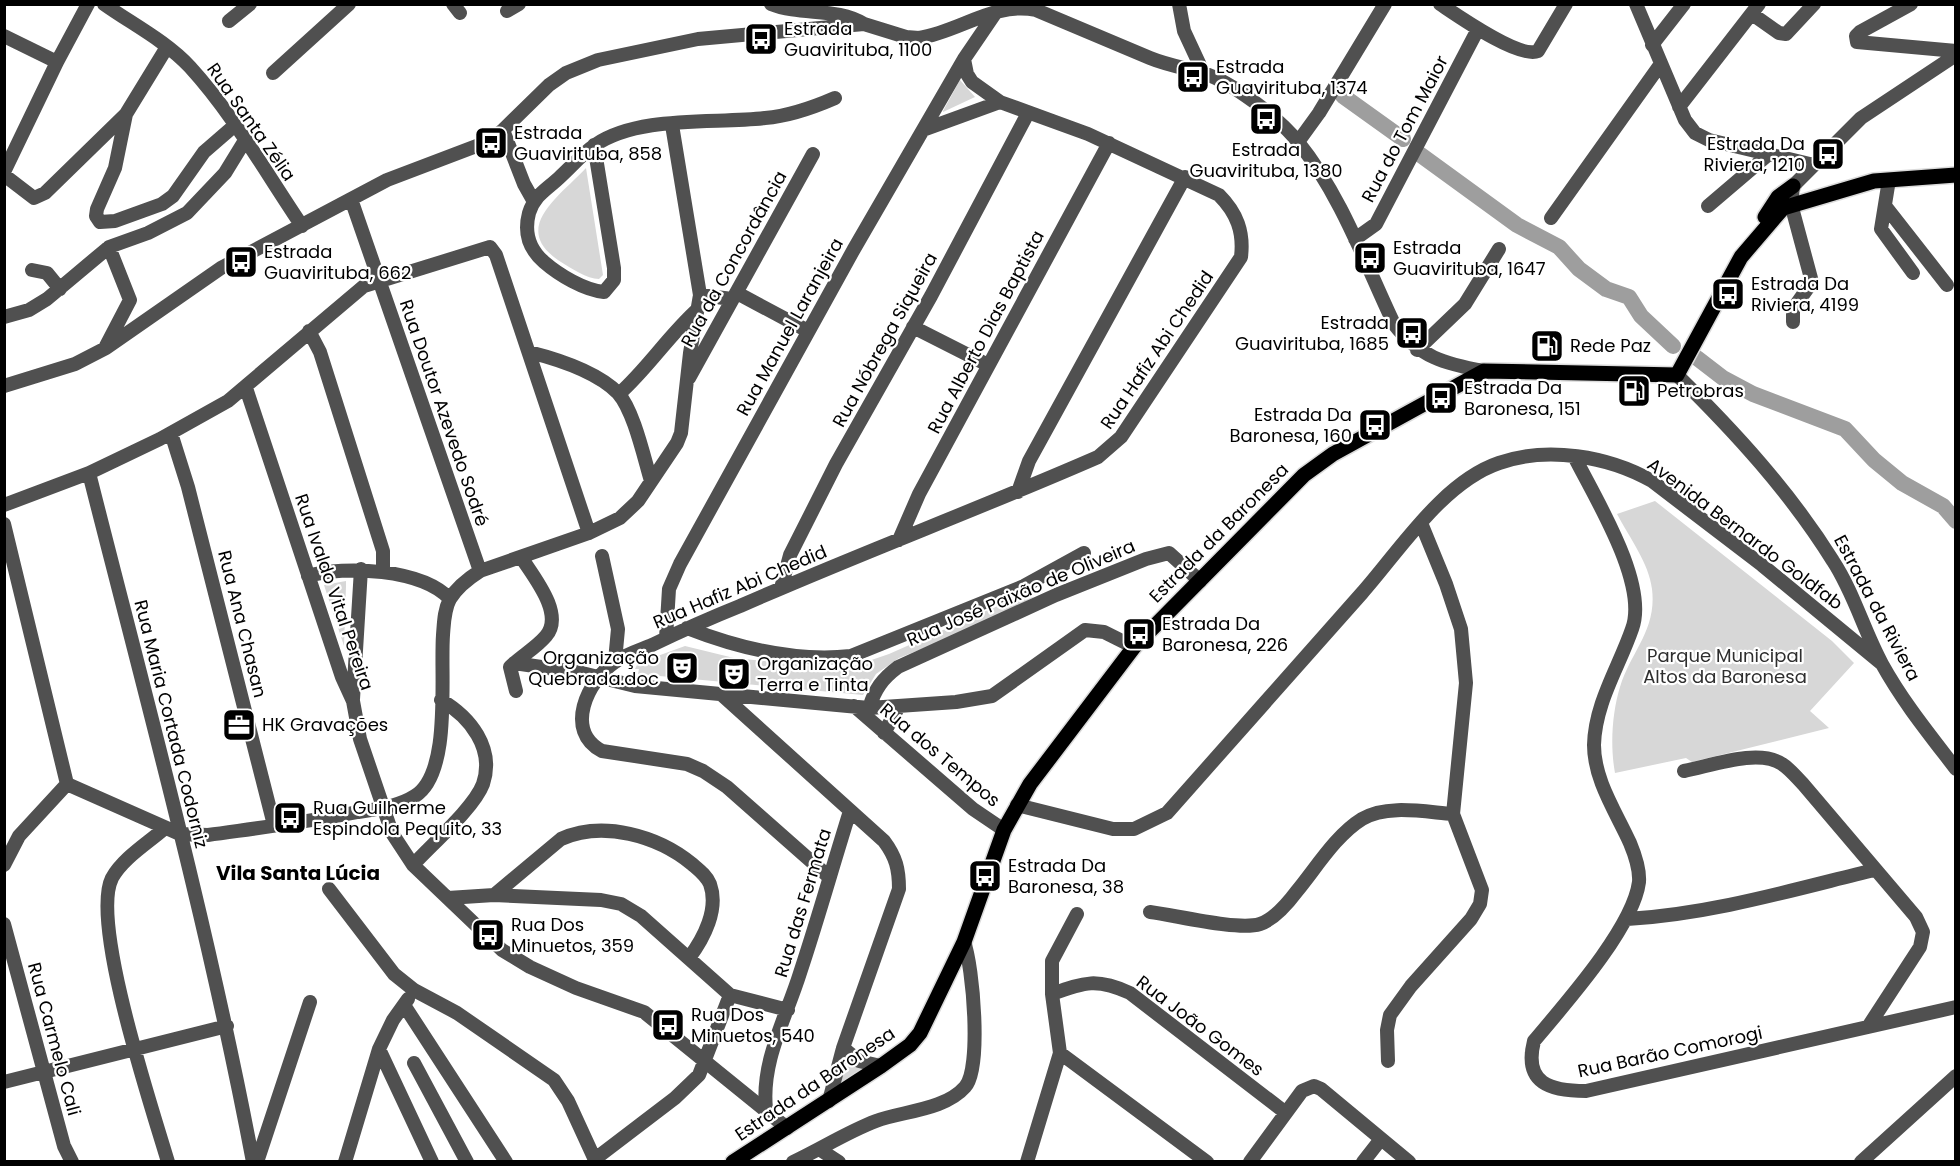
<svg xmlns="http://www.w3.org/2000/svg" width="1960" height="1166" font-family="Poppins,sans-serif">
<rect width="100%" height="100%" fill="#fff"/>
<path fill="#d7d7d7" d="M960,80L975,97L943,112V111Z
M586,168L603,275L599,279C587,279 571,268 561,262C509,229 559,197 586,168Z
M1655,501L1832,641L1854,663L1810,711L1829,728L1692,762L1686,758L1615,773C1610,746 1612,713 1620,687C1631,651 1657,630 1652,589C1649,563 1629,537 1617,514Z
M346,581V586L344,646L324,585Z
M1022,595L1034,597L974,628L899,658L876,674L863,695L638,674L639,669H635L637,665L652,658L685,646L734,658L845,669L889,654Z
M851,1059L865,1071L835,1089Z"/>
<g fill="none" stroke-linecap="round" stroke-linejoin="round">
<path stroke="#9e9e9e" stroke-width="16" d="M1343,96L1403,139
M1418,153L1517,225L1559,247L1579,269L1606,289L1629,297L1641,316L1673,346
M1697,358L1723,378L1753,394L1845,429L1874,460L1902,483L1943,506L1956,521"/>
<defs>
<path id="major" d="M1765,217L1778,197L1793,186
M733,1162L881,1066L910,1045L920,1033L964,942L1004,830L1030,784L1134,647L1304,475L1333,454L1484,371L1677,375L1741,257L1783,208L1874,181L1956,175"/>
</defs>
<use href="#major" stroke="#dbdbdb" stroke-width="18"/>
<path stroke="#505050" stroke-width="14" d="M104,4C132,24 166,41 190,67C233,114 266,173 302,226
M453,4L460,13
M771,4C801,16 837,7 864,24
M1179,4L1184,31L1204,74
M1440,4C1458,16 1519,59 1538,51L1566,4
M1636,4L1685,120L1695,133L1709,140L1814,165
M1911,4L1860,32L1856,36L1857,42L1956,51
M507,11L519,4
M1752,14L1779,33L1786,34L1814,4
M229,21L250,4
M4,36L57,62
M1652,45L1684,4
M273,73L349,4
M1679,107L1759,4
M126,114L115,168L97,209L96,216L100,222L115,221L162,204L173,196L204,152L234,126
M503,130L524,184L533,200
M923,130L1000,102
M1298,142L1319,113L1385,4
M594,145L614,268V280L604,292C584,290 559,275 544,262C528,248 524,232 529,213C535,194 548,189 561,176C572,166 583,153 595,145C639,115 714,124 765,118C790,116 812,108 835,98
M4,172L57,62L88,4
M4,175L34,198L45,193L126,114L167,47
M1888,186L1881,229L1913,273
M351,199L480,571
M1708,206L1769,154
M1886,207L1947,285
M1551,218L1660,65
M1355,239L1376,224L1478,29
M32,270L47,273L60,289
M737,293L808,331
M700,295L732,299
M4,317L29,310L47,299L109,247L148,233L187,213L225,173L244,142
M1793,322V309L1812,282L1791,204L1793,186L1861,118L1956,55
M913,327L988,365
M309,331L320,352L383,551V571
M106,346L130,300L109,247
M1417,350L1465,304L1499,249
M529,352C557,359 596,371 618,393C634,411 644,458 651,481
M1677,375C1735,432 1790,492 1833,561C1854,593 1864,631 1882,664C1903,702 1930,735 1956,769
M689,378L813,154
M4,386L75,364L106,348L221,268L387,180L487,142L503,130L549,85L566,73L598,60L698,39L864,24L906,37L919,38C959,32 995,1 1036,10C1074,26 1112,42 1150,58C1167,65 1185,68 1203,73C1232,82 1279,118 1298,142C1341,195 1365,263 1394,324C1419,357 1445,364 1484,371
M246,388L342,677L353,701L360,739L392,833L413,865L502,950L530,967L576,988L644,1012L787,1128
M619,394C648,368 669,335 698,309
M171,433L188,487L274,825
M1574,456C1595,498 1649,584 1632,629C1619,667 1595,703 1594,745C1594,780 1616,812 1630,843C1635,855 1640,869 1639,882C1633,928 1565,1004 1534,1041C1523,1084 1551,1091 1586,1091L1956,1007
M89,473C147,702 209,929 253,1162
M1018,492L1029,461L1185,177
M4,505L89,473L160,439L228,401L364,286L490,247L496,255L589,533
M4,524L67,784
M899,540L919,494L1109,143
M602,556L618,629L615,661
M308,576C345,565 422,569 450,599
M781,588L790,555L836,464L931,296L1028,113
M687,628C738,648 796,662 851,656L1024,586L1084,553
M666,638L669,589L680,564L854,249L964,59L996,12
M514,663L582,673L635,686L869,708L956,702L992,696L1085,630L1104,632L1134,647
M516,691L510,667C521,656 536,648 546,636C565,614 533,576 521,557
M721,694L884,841C896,857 899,869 899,889L843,1048L859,1061L881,1066
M353,699L361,569
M854,706L973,809L1004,830
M869,708C875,689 882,679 898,667L1056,595L1146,559L1169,553L1200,581
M884,733L899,706
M1684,771C1711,766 1758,748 1782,764C1790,769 1797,778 1803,784L1916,917L1923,932L1920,947L1868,1027
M67,784L180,834L208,835C258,828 308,822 358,812C376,809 398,807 415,796C452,773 440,675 443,635C444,623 444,610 450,599C457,587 469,578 480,571L589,533L620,518L638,501L677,443L681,433L690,353L700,295L672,125
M1017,805L1113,829H1134L1167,813C1232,740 1297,666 1362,593C1400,550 1443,482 1499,463C1547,446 1608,456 1652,481L1762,565L1881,663
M165,828C148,843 123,858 112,878C90,922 152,1108 168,1162
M4,865L19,836L67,784
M413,865C431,845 474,808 483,784C495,748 470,717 441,700
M829,877L727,787L703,771L687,764L602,751C564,731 587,681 615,662C626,654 640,650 652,645C681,631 710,618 740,606C858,554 979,509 1098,457L1121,437L1241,257C1244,232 1237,213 1219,195L1088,134L1000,102L972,82L967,74L964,59
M329,889L394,974L414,990L457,1013L554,1080L568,1101L596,1162
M494,895L561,839C603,820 658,836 692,864C699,870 706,875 710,884C719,909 704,938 689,958
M448,898L494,895L601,900L621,904L641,916L730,995L788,1010
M1150,912C1175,915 1238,931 1260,924C1275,919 1288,903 1297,891C1316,868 1336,835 1362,819C1387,804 1425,812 1453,814
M1627,919C1711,914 1792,890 1874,870
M4,924L64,1146L72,1162
M1052,994C1085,982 1097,978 1130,993L1286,1113
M404,1005L506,1162
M379,1049L432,1162
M1060,1053L1207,1162
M1388,1061L1387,1030L1390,1015L1411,986L1471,919L1480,904L1482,890L1453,814L1466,683L1461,629L1446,584L1421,523
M414,1063L467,1162
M4,1082L227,1026
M829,1101L843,1048
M766,1109C761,1061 786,1018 800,973C818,919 833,865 850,811
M819,1149L839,1162
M595,1159L675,1098L699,1075L730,995
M257,1162L310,1002
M345,1162L379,1049L393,1020L408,999
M793,1162C821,1149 847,1132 876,1121C903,1111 945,1110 965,1087C982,1069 973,966 964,942
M1027,1162L1060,1053L1052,994V961L1077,914
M1250,1162L1302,1091L1314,1086L1321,1089L1409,1162
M1363,1162L1381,1139
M1861,1162L1956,1076"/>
<use href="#major" stroke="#000" stroke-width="15"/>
</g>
<defs>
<symbol id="bus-square" viewBox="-11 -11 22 22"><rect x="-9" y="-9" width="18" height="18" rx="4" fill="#000" stroke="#fff"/><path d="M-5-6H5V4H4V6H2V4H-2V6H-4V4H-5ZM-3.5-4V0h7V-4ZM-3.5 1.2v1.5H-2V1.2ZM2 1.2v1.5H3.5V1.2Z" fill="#fff"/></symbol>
<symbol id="fuel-square" viewBox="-11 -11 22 22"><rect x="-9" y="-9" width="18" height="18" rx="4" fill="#000" stroke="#fff"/><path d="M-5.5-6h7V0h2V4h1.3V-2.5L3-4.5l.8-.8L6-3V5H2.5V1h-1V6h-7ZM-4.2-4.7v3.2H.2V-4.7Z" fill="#fff"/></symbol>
<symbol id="theatre-square" viewBox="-11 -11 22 22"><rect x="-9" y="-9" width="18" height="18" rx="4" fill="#000" stroke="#fff"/><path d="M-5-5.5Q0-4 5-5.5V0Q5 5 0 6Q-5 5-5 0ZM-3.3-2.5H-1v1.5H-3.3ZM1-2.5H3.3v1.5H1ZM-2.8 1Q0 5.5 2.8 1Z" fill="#fff"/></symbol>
<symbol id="office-square" viewBox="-11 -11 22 22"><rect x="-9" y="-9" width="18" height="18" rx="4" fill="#000" stroke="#fff"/><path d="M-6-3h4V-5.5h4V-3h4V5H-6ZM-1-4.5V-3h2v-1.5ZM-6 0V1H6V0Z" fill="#fff"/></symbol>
</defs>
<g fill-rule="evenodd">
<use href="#bus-square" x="742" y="20" width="38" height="38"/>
<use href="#bus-square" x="1174" y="58" width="38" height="38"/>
<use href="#bus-square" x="1247" y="100" width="38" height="38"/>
<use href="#bus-square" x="472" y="124" width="38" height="38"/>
<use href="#bus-square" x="1809" y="135" width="38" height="38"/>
<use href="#bus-square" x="1351" y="239" width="38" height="38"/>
<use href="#bus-square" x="222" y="243" width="38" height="38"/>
<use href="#bus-square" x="1709" y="275" width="38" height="38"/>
<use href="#bus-square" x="1393" y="314" width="38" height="38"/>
<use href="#fuel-square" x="1528" y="327" width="38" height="38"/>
<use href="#fuel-square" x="1615" y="372" width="38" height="38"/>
<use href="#bus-square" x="1422" y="379" width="38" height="38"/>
<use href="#bus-square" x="1356" y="406" width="38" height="38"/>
<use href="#bus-square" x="1120" y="615" width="38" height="38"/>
<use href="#theatre-square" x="663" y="649" width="38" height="38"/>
<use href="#theatre-square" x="715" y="655" width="38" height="38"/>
<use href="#office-square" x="220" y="706" width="38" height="38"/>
<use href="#bus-square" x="271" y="799" width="38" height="38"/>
<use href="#bus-square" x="966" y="857" width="38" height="38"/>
<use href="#bus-square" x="469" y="916" width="38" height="38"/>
<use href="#bus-square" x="649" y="1006" width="38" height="38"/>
</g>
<g text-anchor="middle" stroke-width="4.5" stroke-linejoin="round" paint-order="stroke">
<g font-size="18" fill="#000" stroke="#fff" text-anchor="start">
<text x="784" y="35">Estrada<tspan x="784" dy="21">Guavirituba, 1100</tspan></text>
<text x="1216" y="73">Estrada<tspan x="1216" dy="21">Guavirituba, 1374</tspan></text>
<text x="514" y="139">Estrada<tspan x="514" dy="21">Guavirituba, 858</tspan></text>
<text x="1805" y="150" text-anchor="end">Estrada Da<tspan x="1805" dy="21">Riviera, 1210</tspan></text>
<text x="1266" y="156" text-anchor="middle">Estrada<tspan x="1266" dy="21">Guavirituba, 1380</tspan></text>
<text x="1393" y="254">Estrada<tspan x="1393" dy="21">Guavirituba, 1647</tspan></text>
<text x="264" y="258">Estrada<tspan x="264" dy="21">Guavirituba, 662</tspan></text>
<text x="1751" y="290">Estrada Da<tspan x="1751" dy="21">Riviera, 4199</tspan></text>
<text x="1389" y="329" text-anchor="end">Estrada<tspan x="1389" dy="21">Guavirituba, 1685</tspan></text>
<text x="1570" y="352">Rede Paz</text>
<text x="1464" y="394">Estrada Da<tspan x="1464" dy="21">Baronesa, 151</tspan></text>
<text x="1657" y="397">Petrobras</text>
<text x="1352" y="421" text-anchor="end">Estrada Da<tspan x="1352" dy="21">Baronesa, 160</tspan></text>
<text x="1162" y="630">Estrada Da<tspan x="1162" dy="21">Baronesa, 226</tspan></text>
<text x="659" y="664" text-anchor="end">Organização<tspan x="659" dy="21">Quebrada.doc</tspan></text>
<text x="757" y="670">Organização<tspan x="757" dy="21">Terra e Tinta</tspan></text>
<text x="262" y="731">HK Gravações</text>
<text x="313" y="814">Rua Guilherme<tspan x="313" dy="21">Espindola Pequito, 33</tspan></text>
<text x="1008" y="872">Estrada Da<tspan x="1008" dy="21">Baronesa, 38</tspan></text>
<text x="511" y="931">Rua Dos<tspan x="511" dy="21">Minuetos, 359</tspan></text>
<text x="691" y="1021">Rua Dos<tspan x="691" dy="21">Minuetos, 540</tspan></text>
</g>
<g font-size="18" fill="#000" stroke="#fff">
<text transform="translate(251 122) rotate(55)" y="6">Rua Santa Zélia</text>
<text transform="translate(1405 129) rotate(-62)" y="6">Rua do Tom Maior</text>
<text transform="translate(734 259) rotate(-61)" y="6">Rua da Concordância</text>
<text transform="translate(790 327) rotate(-61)" y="6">Rua Manuel Laranjeira</text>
<text transform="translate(986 332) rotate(-62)" y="6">Rua Alberto Dias Baptista</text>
<text transform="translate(885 340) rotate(-61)" y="6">Rua Nóbrega Siqueira</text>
<text transform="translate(1157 350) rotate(-56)" y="6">Rua Hafiz Abi Chedid</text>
<text transform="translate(444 413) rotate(71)" y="6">Rua Doutor Azevedo Sodré</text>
<text transform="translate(1219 533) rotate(-45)" y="6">Estrada da Baronesa</text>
<text transform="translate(1745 534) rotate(37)" y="6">Avenida Bernardo Goldfab</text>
<text transform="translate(740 587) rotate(-23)" y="6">Rua Hafiz Abi Chedid</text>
<text transform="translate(334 592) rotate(71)" y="6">Rua Ivaldo Vital Pereira</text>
<text transform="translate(1021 593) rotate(-23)" y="6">Rua José Paixão de Oliveira</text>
<text transform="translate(1877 608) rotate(62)" y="6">Estrada da Riviera</text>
<text transform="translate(242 624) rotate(76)" y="6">Rua Ana Chasan</text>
<text transform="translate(171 724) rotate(76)" y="6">Rua Maria Cortada Codorniz</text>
<text transform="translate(940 755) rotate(40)" y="6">Rua dos Tempos</text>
<text transform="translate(803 903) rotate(-73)" y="6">Rua das Fermata</text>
<text transform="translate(1200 1026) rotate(37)" y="6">Rua João Gomes</text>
<text transform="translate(54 1039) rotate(75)" y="6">Rua Carmelo Cali</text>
<text transform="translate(1670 1052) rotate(-12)" y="6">Rua Barão Comorogi</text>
<text transform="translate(815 1084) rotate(-34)" y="6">Estrada da Baronesa</text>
</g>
<g font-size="18" fill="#2e2e2e" stroke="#fff">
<text x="1725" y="662">Parque Municipal<tspan x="1725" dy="21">Altos da Baronesa</tspan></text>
</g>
<g font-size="20" font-weight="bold" fill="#000" stroke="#fff">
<text x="298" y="880">Vila Santa Lúcia</text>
</g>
</g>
<rect width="1960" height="1166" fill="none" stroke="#000000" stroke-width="12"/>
</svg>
